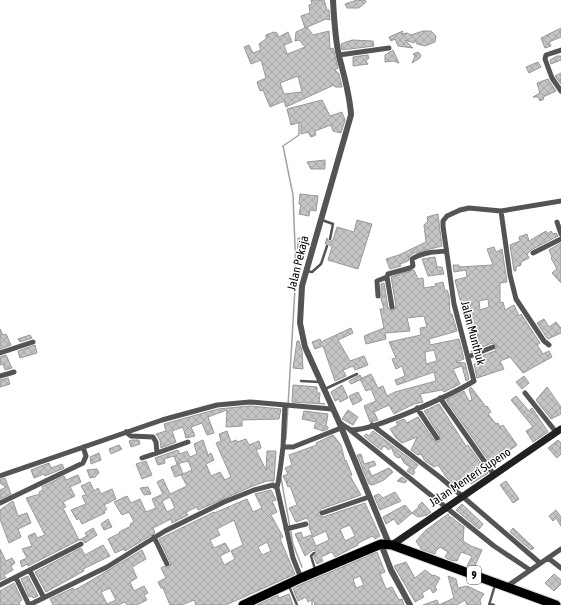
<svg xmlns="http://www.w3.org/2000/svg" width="561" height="605" font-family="'Asap Condensed',sans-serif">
<defs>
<pattern id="building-cross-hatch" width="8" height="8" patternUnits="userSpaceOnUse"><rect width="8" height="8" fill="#c4c4c4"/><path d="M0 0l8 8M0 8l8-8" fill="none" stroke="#a7a7a7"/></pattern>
</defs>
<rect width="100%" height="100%" fill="#fff"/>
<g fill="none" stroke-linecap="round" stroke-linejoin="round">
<path stroke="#a2a2a2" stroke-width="1.5" d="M286,439L296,272L293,195L283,146L299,135V121
M281,478L293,544L302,567
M312,599V605"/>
</g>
<path fill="url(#building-cross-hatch)" stroke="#989898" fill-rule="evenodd" d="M311,0H324L327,10H329L330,20L326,19L305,28L301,16L310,13L309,5L312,4Z
M357,0H365L366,2L359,8H347L345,4Z
M307,27L313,35L329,31L330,49L333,48L338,68L335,70L339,74L342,87H335L334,85L286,107L284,101L270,107L263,90L260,91L257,82L266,78L261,60L251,64L244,47L249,45L253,53L261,50L259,44L266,39V35L274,32L277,33L279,37L288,32L292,42L284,45L287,54L293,52L305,47L299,40L295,41L296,32ZM298,76L302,92L284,94L280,83Z
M561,28V37L549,42L551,46L545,48L541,38Z
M403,31L401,34L407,33L411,35L423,31H431L436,36L435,42L425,46L417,44L415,40L414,43L405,40L413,48L398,46L395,39L391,41L389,37Z
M352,40L373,41L374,46L342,50L341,44Z
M393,50L399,63L393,61L385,62V55Z
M418,52L421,55L420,58L412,63L415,56L413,54Z
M368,55L369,58L366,61L368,64L353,66V57Z
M557,56H561V60L551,64L550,60Z
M538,62L541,67L529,73L526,67Z
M561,73V84L555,76Z
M548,79L556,91L543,97L544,99L540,101L538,97H533L540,93L537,83Z
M322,100L330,116L342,112L345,120L341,133L333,131L331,125L315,131L316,135L311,137L308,132L301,134V122L291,125L287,109Z
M325,160V169H311L307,162Z
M300,194L318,196L316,211L310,210L309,216L299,214L301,205L299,204Z
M438,214L442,246L414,253L409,257L408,261L400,264L401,266L390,269L386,259L399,255L426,242L424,225L428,221L427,217Z
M357,220L372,224L358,269L328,260L332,247L328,244H325L327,238L329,242L333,240L337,227L354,232Z
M546,231L547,234L551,231L553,234L556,233L558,236L531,250L527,254L529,258L521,262V265L516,267V271H514L510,245L520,241L519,237L527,234L529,241Z
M298,238H304V259L297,258Z
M561,243V283L552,273L557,269L551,258L552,257L549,250Z
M494,247L496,252L502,249L507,282L500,283V303L503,302L505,310L514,305L519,316L521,314L540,343L537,345L543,354L549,351L552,357L523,373L510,357L500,361L504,369L477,378L474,364H479L476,358L495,351L497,346L492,343L471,352L473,350L471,343L479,340L475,329L468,330L455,280L467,277L466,270L454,272L453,265H459V267L493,265L487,249ZM488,299L489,307L480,310L479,301Z
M435,257L437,267H442L444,274L428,276L422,259Z
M414,270L418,279L423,278L424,288L436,286L435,284L443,282L445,291L447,290L449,295L450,314H452L457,331L429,339L430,345L459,339L464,359L456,362L465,363L469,379L466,381L462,366L453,369L460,384L444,392L442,390L420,394L423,402L414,404L394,414L389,405L374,412L378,420L370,422L364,406L376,401L371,389L366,391L360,379L371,374L378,388L383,386L387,396L395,392L436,381L434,372L397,385L395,380L405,376L402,366L396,369L392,359L396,358L389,342L421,335L420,328L427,327L424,316L407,318L410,331L385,333L386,339L366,344L364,336L384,328L380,309H384L381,299V284L384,283L388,308L393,311L396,306L391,277ZM434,350L437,361L426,364L425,352Z
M544,319L549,327L556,322L561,328V333L548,339L547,338L537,323Z
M351,328L353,333L338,340L350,361L364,356L368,365L355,370L353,366L343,370L346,376L335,381L323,346L315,349L312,342L320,339L321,342Z
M0,329L3,335L6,334L11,345L0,349Z
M30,335L32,338L20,342L18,339Z
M297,341H299L302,351L303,369L293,368Z
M35,345L37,353L20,358L18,351Z
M6,355L12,368L5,370L3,364L0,365V357Z
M360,375L362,379L351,384L349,381Z
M524,376L529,383L522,389L516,382Z
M8,378L10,384L0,387V380Z
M293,385L317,387V393H320L319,403L325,404L292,402Z
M342,385L348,398L340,402L339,399L335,401L331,392Z
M471,387L486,407L487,406L491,412L488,414L496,424L498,423L500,427L503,425L517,445L491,464L446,400L464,391L469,401L472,400L469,389Z
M547,387L561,407V414L551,419L536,400Z
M358,392L362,400L353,405L349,396Z
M516,396L529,411L532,408L548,432L533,442L526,431L533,427L511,400Z
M439,404L466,446L468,445L488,473L471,484L467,478L463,481L460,479L453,483L447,478L438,465L434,467L425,461L421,454L418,455L411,450L417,437L402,443L396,438L390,429L398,425L396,422L404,419L407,423L418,417L434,440L439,442L440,436L424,411Z
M250,406L281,409L279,419L242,420V426L226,427L227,410L208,417L214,433L207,435L202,423L191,427L195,436L186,438L183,427L172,431L176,442L161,448L160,440L156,434L166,431L164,424L218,409Z
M348,410L358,417L353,425L342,419Z
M304,411L328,414L326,426L328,427V429L323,431L314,428L316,422L302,419Z
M227,431L231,442L236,440L237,442L246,439L249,445L259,441L261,448L256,450L266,470L267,451H276L274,481H267L253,486L198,510L197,507L186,512L188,515L172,523L171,519L153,528L155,533L125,551L124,549L115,553L108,539L120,533L119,532L131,526L130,524L134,522L129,512L122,515L114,502L127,496L131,503L140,499L146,512L156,508L152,499L163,494L157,482L163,479L170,494L187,486L181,475L192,470L188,461L177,464L174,456L164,459L165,463L158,465L155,458L178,450L180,454L187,451L190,457L197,454L194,444L203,440L208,455L211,453L214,460L206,464L211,476L220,472L225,480L231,477L216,443L221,441L219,434ZM170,497L175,508L167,512L162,501Z
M373,431L418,465L413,471L415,472L413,475L407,471L410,467L404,463L401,457L398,458L395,456L391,447L389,450L384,446L381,450L364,436L366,434L369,436Z
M333,435L341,445L345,461L346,460L352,475L350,476L361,495L321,509L318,515L323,517L365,503L380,536L375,539L373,536L364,540L357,544L358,545L335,557L332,552L321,557L323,561L317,564L314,557L316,551L313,550L305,556L295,534L301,532L303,538L311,535L316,546L329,540L326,531L313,537L309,527L310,523L307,518L296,522L289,508L297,505L290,486L288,487L286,482H288H286L283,476L288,474L285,468L292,465L289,455L317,445L316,443ZM350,525L355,536L345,541L340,529Z
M132,440H139L140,444L131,447L129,441Z
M558,440L561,443V454L557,458L548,448Z
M119,445L122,449L111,454L109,449Z
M99,453L101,460L91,464L90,457Z
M361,454L364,464L374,461L376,465L368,468L372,476L389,468L393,472L384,480L373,485L369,484L357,455Z
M146,461L152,475L142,479L136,464Z
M49,463L51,468L62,464L64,468L45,476L44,474L34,478L31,470Z
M179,464L183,474L175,477L171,467Z
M97,469L99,473L95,477L90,478L87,470Z
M78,475L81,482L70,487L75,496L63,502L66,507L63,508L79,540L87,536L85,533L93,528L97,535L85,543L83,540H79L28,566L27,564L22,567L20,561L27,558L22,549L32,546L28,536L35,533L37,538L45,535L26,498L40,494L39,492L43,490L42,487L64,476L66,480Z
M402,477L407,481L405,483L397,481Z
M5,478L11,494L0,499V490L6,487L0,483V480Z
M506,481L519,499L513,503L500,485Z
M90,482L94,491L98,488L101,494L112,489L116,499L104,505L107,509L104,511L105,513L82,524L79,518L77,520L71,510L86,504L82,496L86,495L81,486Z
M148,487L151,494L144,495L140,488Z
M271,490L276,500L272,501L277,512L271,515L283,537L280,539L295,574L226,605H196L194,600L182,605H170L163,588H161L158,582L166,578L161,568L164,566L168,568L171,564L159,539L214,512V513L247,499L253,512L262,508L255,494ZM234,520L243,545L231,551L235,559L224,565L220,556L230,551L225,543L214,548L210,540L220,535L217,529ZM267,542L271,551L262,555L258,547Z
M395,492L401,501L380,510L374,496L379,494L383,498Z
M13,501L18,516L27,513L31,523L18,529L21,537L9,543L0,519V510Z
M422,502L431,512L427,515L418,517L412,513L419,507L418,506Z
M462,504L483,524L479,529L456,510Z
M405,505L412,513L398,525L394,519L386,524L383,517Z
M556,510L561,517V526L556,518L553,521L549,516Z
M448,514L450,518L451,517L464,527L463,541L471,546L482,550L474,568L467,566L472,556L461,552L457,561L450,560L445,557L448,552L440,547L436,551L435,554L422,550L416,541L426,530Z
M108,519L112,527L104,530L101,524Z
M513,528L534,548L531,550L510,532Z
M103,545L110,556L83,569L84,571L46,592L35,572L81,548L85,555Z
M0,549L6,561L12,558L15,563L11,566L13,570L4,575L6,578L0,580Z
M142,550L146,559L132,567L137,578L130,582L134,591L144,586L148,593L144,595L147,600L137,605H127L125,602L118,605H53L50,599L73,588L74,590L82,586ZM110,588L116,600L107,604L101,592Z
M377,552L385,572L380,574L386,589L392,587L399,600L402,599L404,605H315L313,599L308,602L306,597L298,601L293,588ZM360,576L364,585L356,588L353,579Z
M406,562L415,578L425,570L433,576L434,575L440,578L435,587L437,590L433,593L430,588L422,593L424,597L415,602L394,566Z
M554,574L561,580V584L554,591L545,583Z
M28,576L38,596L33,598L32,596L29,597L21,579Z
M448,576L456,579L458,588L467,586L484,594L480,600L481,605H467L465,600L457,605H423L437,600L439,605L454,598Z
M14,583L22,600L19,602L20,605H0V591Z
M289,594L293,605H257L278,595L279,598Z"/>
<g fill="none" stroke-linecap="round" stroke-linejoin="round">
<defs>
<path id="trunk" d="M243,605L301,578L381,544L392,545L556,605"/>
</defs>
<use href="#trunk" stroke="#dbdbdb" stroke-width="11"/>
<path stroke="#545454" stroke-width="2.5" d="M322,220L333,224L330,239
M306,271L312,272L321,264L327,246
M301,381L320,382
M325,389L357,374
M314,553L311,556L315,569
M289,586L297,605
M490,604L494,605
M489,605L495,585"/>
<path stroke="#545454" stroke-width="5" d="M561,50L546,55L545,59L552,78L561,91
M339,55L389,48
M501,211L510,275L516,299L544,341L549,345
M557,222L561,234
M533,253L561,239
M378,296L377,281L387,277
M392,307L387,277L388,274L410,268L413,266L412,259C422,252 435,252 446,251
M0,353L33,342
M468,357L493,347
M0,376L14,372
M525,393L556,432
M440,398L494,475
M285,405L283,447H293L341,428
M417,408L437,438
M339,422C343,425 348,429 352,430C376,430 453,394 474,381L454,304L443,226V221L447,216L460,210L469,208L501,211L561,201
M372,425L441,478L540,563
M350,430L494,546L530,570
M126,432L131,436L153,437L156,442L157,453L188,442
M142,458L157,453
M0,476L162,420L217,405L250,402L332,409
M277,487C279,482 282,454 283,447
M0,503L83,463L86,456L83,447
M322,513L369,497
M286,529L306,524
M154,537L167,564
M548,558L561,568
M30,571L44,598
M16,578L29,605L107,567L165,531L224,502L254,490L273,485L277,488L293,558L301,578
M0,585L81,544
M506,587L561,549"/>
<path stroke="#545454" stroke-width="6" d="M333,0C334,19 335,38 339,56C344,76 350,95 351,115L302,286L300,323L305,347L339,422L389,544
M381,544L391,570L410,605"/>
<path stroke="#212121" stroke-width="7" d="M392,545L561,429"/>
<use href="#trunk" stroke="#000" stroke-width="9"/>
</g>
<g text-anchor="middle" stroke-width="3" stroke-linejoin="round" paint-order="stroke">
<rect fill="#fff" stroke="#4c4c4c" stroke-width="1" x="467" y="566" width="14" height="18" rx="3"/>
<g font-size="11" font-weight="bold" fill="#000">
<text x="474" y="579">9</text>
</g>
<g font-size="12" fill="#000" stroke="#fff">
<text transform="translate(298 263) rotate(-76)" y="4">Jalan Pekaja</text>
<text transform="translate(473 333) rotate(75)" y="4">Jalan Munthuk</text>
<text transform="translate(470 477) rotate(-34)" y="4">Jalan Menteri Supeno</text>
</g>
</g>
</svg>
